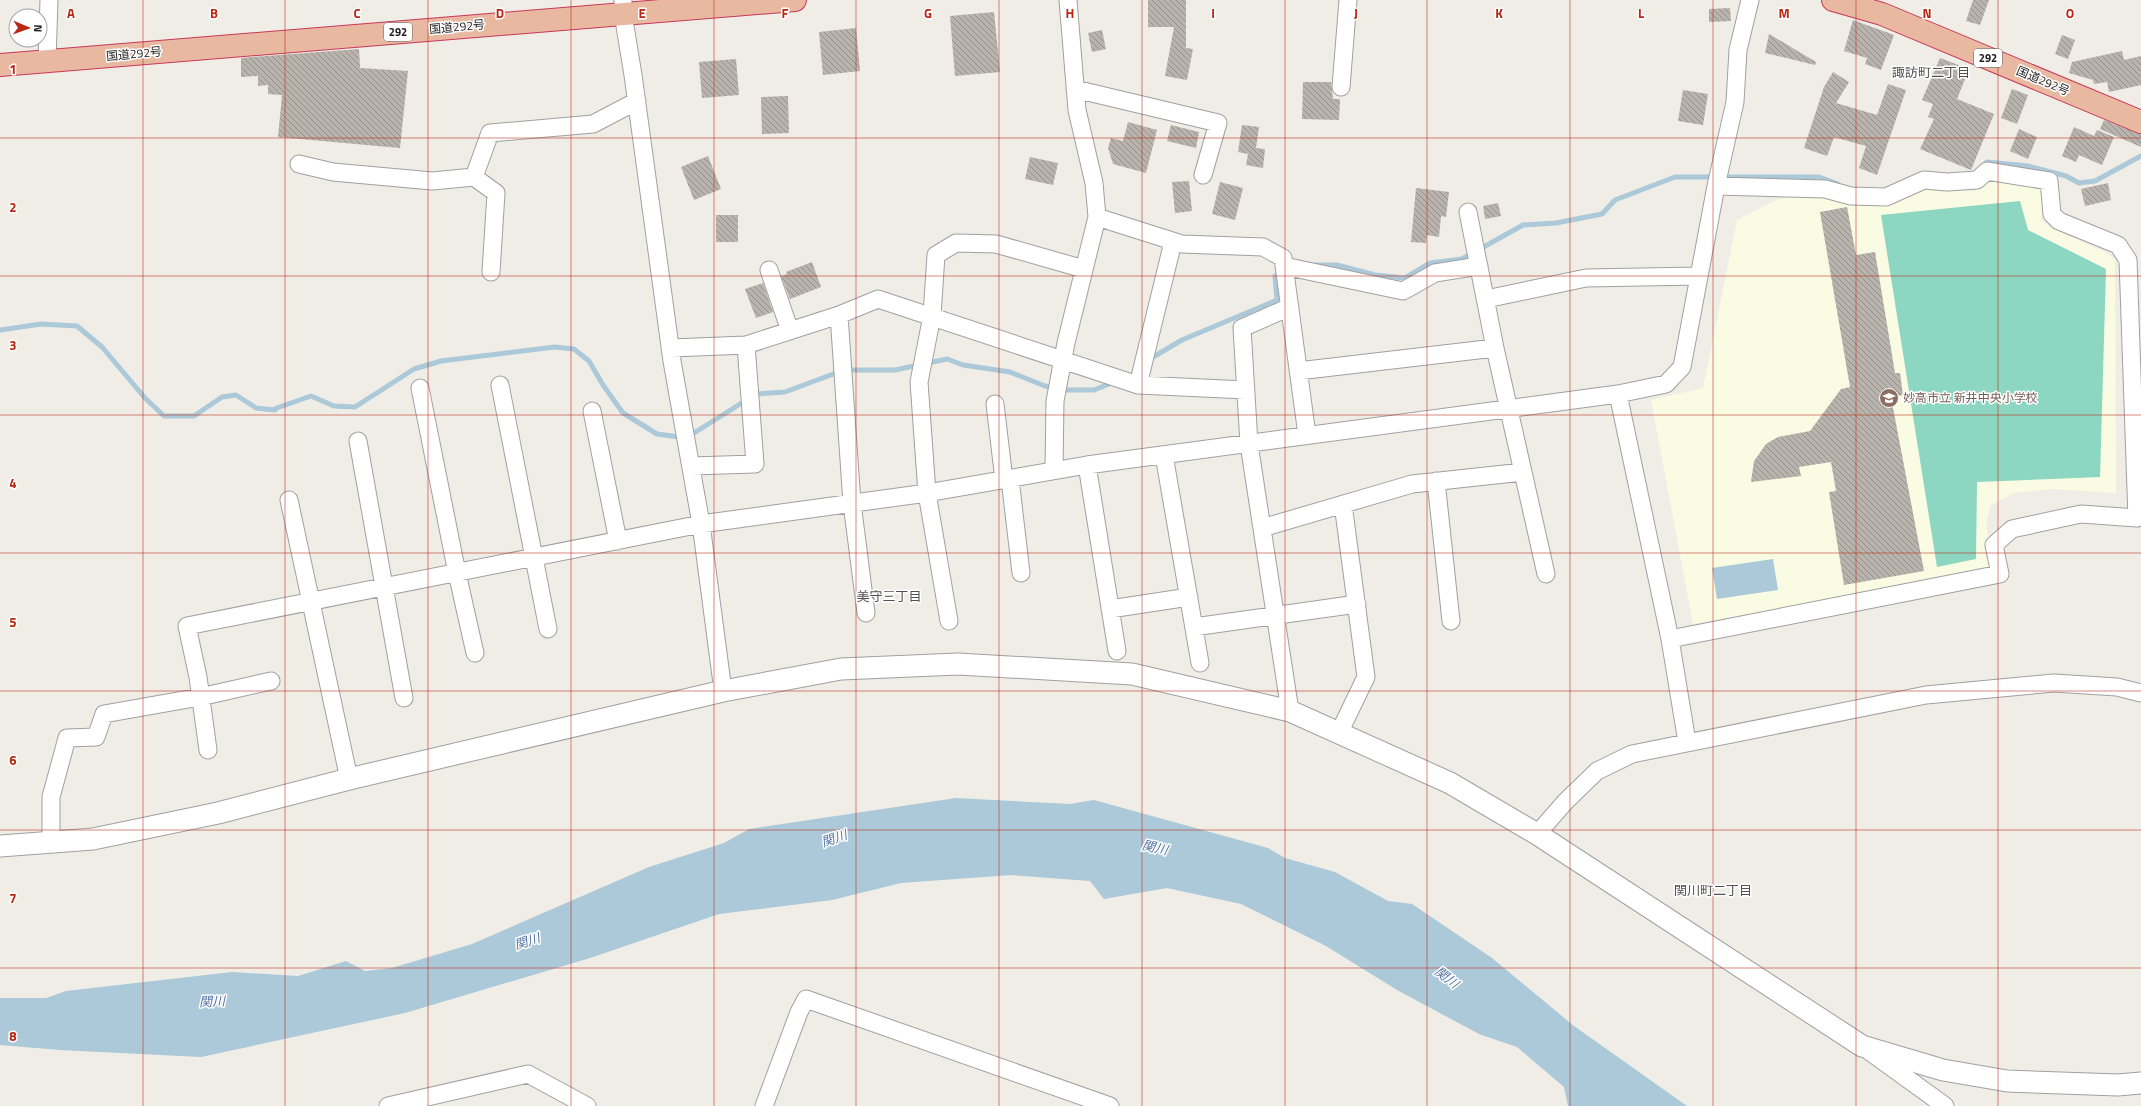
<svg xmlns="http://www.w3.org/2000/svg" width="2141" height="1106" font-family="'Titillium Web','Noto Sans JP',sans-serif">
<defs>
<pattern id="building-back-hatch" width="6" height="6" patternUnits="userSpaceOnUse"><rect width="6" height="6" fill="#b8b3ac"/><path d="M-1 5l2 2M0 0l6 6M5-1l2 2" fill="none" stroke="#95918b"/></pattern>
</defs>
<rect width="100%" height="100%" fill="#efede6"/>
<path fill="#f9fce2" d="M1991,176L2043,185L2041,219L2049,227L2107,253L2115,261L2116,493L2050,489L2014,493L1991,505L1986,522L1992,569L1693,624L1651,400L1703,388L1737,220L1778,199L1816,195L1864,205L1896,203L1921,187L1975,191Z"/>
<path fill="#8cd6c2" d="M2020,201L2028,230L2106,269L2100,477L1977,482L1976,559L1937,567L1881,215Z"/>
<path fill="#abc9d8" d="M1773,559L1778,590L1717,599L1712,568Z
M956,798L1070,804L1094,800L1268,848L1285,858L1335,872L1388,901L1412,904L1492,958L1574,1026L1687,1106H1568L1564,1087L1517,1047L1479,1034L1397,990L1326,946L1241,904L1167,888L1104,899L1090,881L1011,875L901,883L832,900L719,914L590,958L405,1013L201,1057L60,1050L0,1045V998H46L66,991L232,972L298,976L346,961L365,971L392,968L472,944L649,867L724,843L749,829Z"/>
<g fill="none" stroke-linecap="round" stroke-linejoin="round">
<path stroke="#abc9d8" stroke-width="5" d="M1982,167L1987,162L2028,166L2066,176L2079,183L2095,181L2141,156
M1314,265H1337L1375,275L1405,278L1430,263L1462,259L1523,225L1556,223L1602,214L1615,200L1675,177H1819L1838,184
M0,330L41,324L77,326L102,347L145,398L164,416H194L222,397L236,395L256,408L275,410L274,409L311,396L334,406L355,407L414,369L441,361L555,347L574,349L589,361L603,385L623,413L657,434L679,437L694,433L756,394L785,392L844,370H895L947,359L963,365L1010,372L1045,386L1064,390H1094L1114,382
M1148,360L1182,340L1277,300L1275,276L1283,272"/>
</g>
<path fill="url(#building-back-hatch)" d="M1148,0H1186V48L1193,49L1187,80L1165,76L1174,27H1148Z
M1973,0H1989L1980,25L1966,21Z
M1730,8L1731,21L1709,22V9Z
M994,12L1000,72L955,76L950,16Z
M1853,20L1894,35L1881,70L1865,64L1867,58L1844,51Z
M856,28L860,71L823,75L819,32Z
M1102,30L1106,49L1092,52L1088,33Z
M1769,34L1816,62L1815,65L1765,53Z
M2062,35L2075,40L2068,59L2055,54Z
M359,49L360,68L408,71L400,148L278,137L282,95L268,94V85L258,86V76L241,77V58Z
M2122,51L2124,60L2141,56V85L2109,92L2107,82L2094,84L2093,80L2069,73L2072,62Z
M1940,58L1969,69L1957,99L1994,114L1971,170L1920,149L1934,119L1928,117L1933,104L1922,100Z
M736,59L739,95L702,98L699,62Z
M1833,72L1849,82L1836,103L1877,115L1888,84L1906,90L1877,175L1859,168L1866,146L1834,137L1827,156L1804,148L1824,87Z
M1303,82H1331L1333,99H1340L1339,120L1302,119Z
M2012,89L2028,95L2017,124L2001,118Z
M1683,90L1708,94L1703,125L1678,121Z
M788,96L789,133L762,134L761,97Z
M2104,120L2141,134V147L2100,129Z
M1128,122L1157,130L1146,173L1113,164L1108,148L1111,138L1123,141Z
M1171,125L1199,132L1196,148L1167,141Z
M1242,125L1259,127L1256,148L1265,149L1263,168L1246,165L1248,154L1238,152Z
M2074,127L2094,136L2097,130L2114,137L2102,165L2079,155L2076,162L2062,156Z
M2019,129L2037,137L2028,159L2010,151Z
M708,156L721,189L694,200L681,167Z
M1030,157L1058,163L1053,185L1025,179Z
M1189,181L1192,211L1175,213L1172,182Z
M1220,182L1243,188L1235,220L1212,214Z
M2108,183L2111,200L2085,206L2081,189Z
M1416,188L1449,192L1446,217L1441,216L1439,237L1427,235L1426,243L1411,242Z
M1498,203L1501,216L1485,219L1483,206Z
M1847,207L1856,255L1875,252L1895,373H1900L1903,395L1891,397L1924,571L1844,585L1829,492L1836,491L1831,462L1799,467L1801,476L1751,482L1754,461L1766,444L1778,437L1810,431L1841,389L1850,387L1820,212Z
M716,215H738V242H716Z
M812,262L821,287L790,299L781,276L787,274L786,272Z
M763,283L773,312L756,318L745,289Z"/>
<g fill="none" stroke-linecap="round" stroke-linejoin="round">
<defs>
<path id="minor" d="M623,0V14L633,75L672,361L701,524L723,691
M47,61L49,0
M1341,87L1348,0
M1075,89L1218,123L1203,175
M299,164L333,172L432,181L474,177L490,133L593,124L637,101
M474,177L496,193L491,272
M1468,212L1495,348L1546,574
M1097,217L1182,244L1263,247L1283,258L1307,435
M1173,242L1138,385L1246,390
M1284,266L1403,291L1435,273L1479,266
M769,270L790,331
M1486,299L1586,278L1699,276
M1290,307L1242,328L1249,444L1290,711
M671,348L746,345L839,315
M1298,371L1495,348
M500,385L548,629
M420,388L457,573L475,653
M1618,394L1670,639L1687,742
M995,404L1004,480
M592,411L618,541
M358,441L404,698
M1164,455L1200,663
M1087,465L1117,651
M691,466L755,464L746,345
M1054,470L1055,401L1066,343L1097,217L1094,183L1077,110L1068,0
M1010,479L1021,573
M1436,481L1451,621
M289,500L349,779
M1262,528L1412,484L1523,472
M1110,609L1189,597
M866,613L852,503L839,315L878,299L1138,385
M949,621L927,493L919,382L932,316L936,255L956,243L996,244L1084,269
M1194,627L1357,604
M1670,639L2000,574L1994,545L2012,529L2081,514L2137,518L2128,260L2118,245L2059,221L2052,214L2049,181L1987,171L1977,180L1947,182L1924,180L1886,197L1851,196L1825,189L1716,186
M1339,733L1366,677L1343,504
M208,750L198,677L187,626L701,524L927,493L1087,465L1618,394L1666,384L1682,367L1716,186L1735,102L1738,50L1750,0
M1537,834L1566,801L1597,771L1632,754L1926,695L2054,683L2117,687L2141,693
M51,842V797L67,738L96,737L104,714L200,697L271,681
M1869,1051L1945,1106
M388,1106L528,1074L587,1106
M764,1106L799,1012L806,999L1110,1106"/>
<path id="tertiary" d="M0,846L93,839L218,813L349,779L723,691L841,669L958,664L1132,674L1290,711L1450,783L1537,834L1862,1046L1943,1070L2007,1081L2118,1085L2141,1083"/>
<path id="trunk" d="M1833,0L1882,14L2141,122
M0,65L795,0"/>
</defs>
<use href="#minor" stroke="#a0a0a0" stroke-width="19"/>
<use href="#tertiary" stroke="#a0a0a0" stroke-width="23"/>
<use href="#trunk" stroke="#c93758" stroke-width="24"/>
<use href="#minor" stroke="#fff" stroke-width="17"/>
<use href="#tertiary" stroke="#fff" stroke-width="21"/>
<use href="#trunk" stroke="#e8b8a1" stroke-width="22"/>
</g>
<path fill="none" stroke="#ba2714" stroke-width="1" stroke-opacity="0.55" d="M143,0V1106M285,0V1106M428,0V1106M571,0V1106M714,0V1106M856,0V1106M999,0V1106M1142,0V1106M1285,0V1106M1427,0V1106M1570,0V1106M1713,0V1106M1856,0V1106M1998,0V1106M0,138H2141M0,276H2141M0,415H2141M0,553H2141M0,691H2141M0,830H2141M0,968H2141"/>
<defs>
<symbol id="school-disc" viewBox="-11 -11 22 22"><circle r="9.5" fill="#8d6e63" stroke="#fff"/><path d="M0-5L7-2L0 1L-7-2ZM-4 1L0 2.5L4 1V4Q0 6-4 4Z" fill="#fff"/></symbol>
</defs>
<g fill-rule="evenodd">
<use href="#school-disc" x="1878" y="387" width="22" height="22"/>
</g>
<g text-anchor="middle" stroke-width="3" stroke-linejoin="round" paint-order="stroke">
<g fill="#fff" stroke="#626262" stroke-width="1">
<rect x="384" y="23" width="28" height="18" rx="3"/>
<rect x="1974" y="49" width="28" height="18" rx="3"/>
</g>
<g font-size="11" font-weight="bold" fill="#1f1f1f">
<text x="398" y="36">292</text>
<text x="1988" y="62">292</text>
</g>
<g font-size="12" fill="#1f1f1f" stroke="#fff">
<text transform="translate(457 27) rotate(-5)" y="4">国道292号</text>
<text transform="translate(134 54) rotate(-5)" y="4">国道292号</text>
<text transform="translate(2043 81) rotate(23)" y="4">国道292号</text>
</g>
<g font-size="12" fill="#785e54" stroke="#fff" text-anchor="start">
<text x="1903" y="402">妙高市立 新井中央小学校</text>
</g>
<g font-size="13" fill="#525252" stroke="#fff">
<text x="1931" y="77">諏訪町二丁目</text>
<text x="889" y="601">美守三丁目</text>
<text x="1713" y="895">関川町二丁目</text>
</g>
<g font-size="13" font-style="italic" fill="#5574a5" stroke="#fff">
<text transform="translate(834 838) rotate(-19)" y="5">関川</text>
<text transform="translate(1155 847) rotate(12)" y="5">関川</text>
<text transform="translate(527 941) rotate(-18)" y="5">関川</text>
<text transform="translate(1447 977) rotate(38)" y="5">関川</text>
<text transform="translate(212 1001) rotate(-2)" y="5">関川</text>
</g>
</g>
<g font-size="13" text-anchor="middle" font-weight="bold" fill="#ba2714" stroke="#fff" stroke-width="3" stroke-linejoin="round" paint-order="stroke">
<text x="71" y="18">A</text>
<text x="214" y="18">B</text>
<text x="357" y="18">C</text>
<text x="500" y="18">D</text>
<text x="642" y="18">E</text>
<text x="785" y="18">F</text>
<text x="928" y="18">G</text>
<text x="1070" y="18">H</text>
<text x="1213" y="18">I</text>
<text x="1356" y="18">J</text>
<text x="1499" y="18">K</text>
<text x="1641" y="18">L</text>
<text x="1784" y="18">M</text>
<text x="1927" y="18">N</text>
<text x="2070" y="18">O</text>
<text x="13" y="74">1</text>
<text x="13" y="212">2</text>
<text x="13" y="350">3</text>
<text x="13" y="488">4</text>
<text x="13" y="627">5</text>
<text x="13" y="765">6</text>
<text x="13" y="903">7</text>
<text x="13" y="1041">8</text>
</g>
<g transform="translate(28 28) rotate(92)"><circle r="19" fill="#ffffff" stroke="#a5a5a5"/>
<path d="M0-3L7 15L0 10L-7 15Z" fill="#ba2714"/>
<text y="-6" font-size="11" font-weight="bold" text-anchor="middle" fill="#1f1f1f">N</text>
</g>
</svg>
